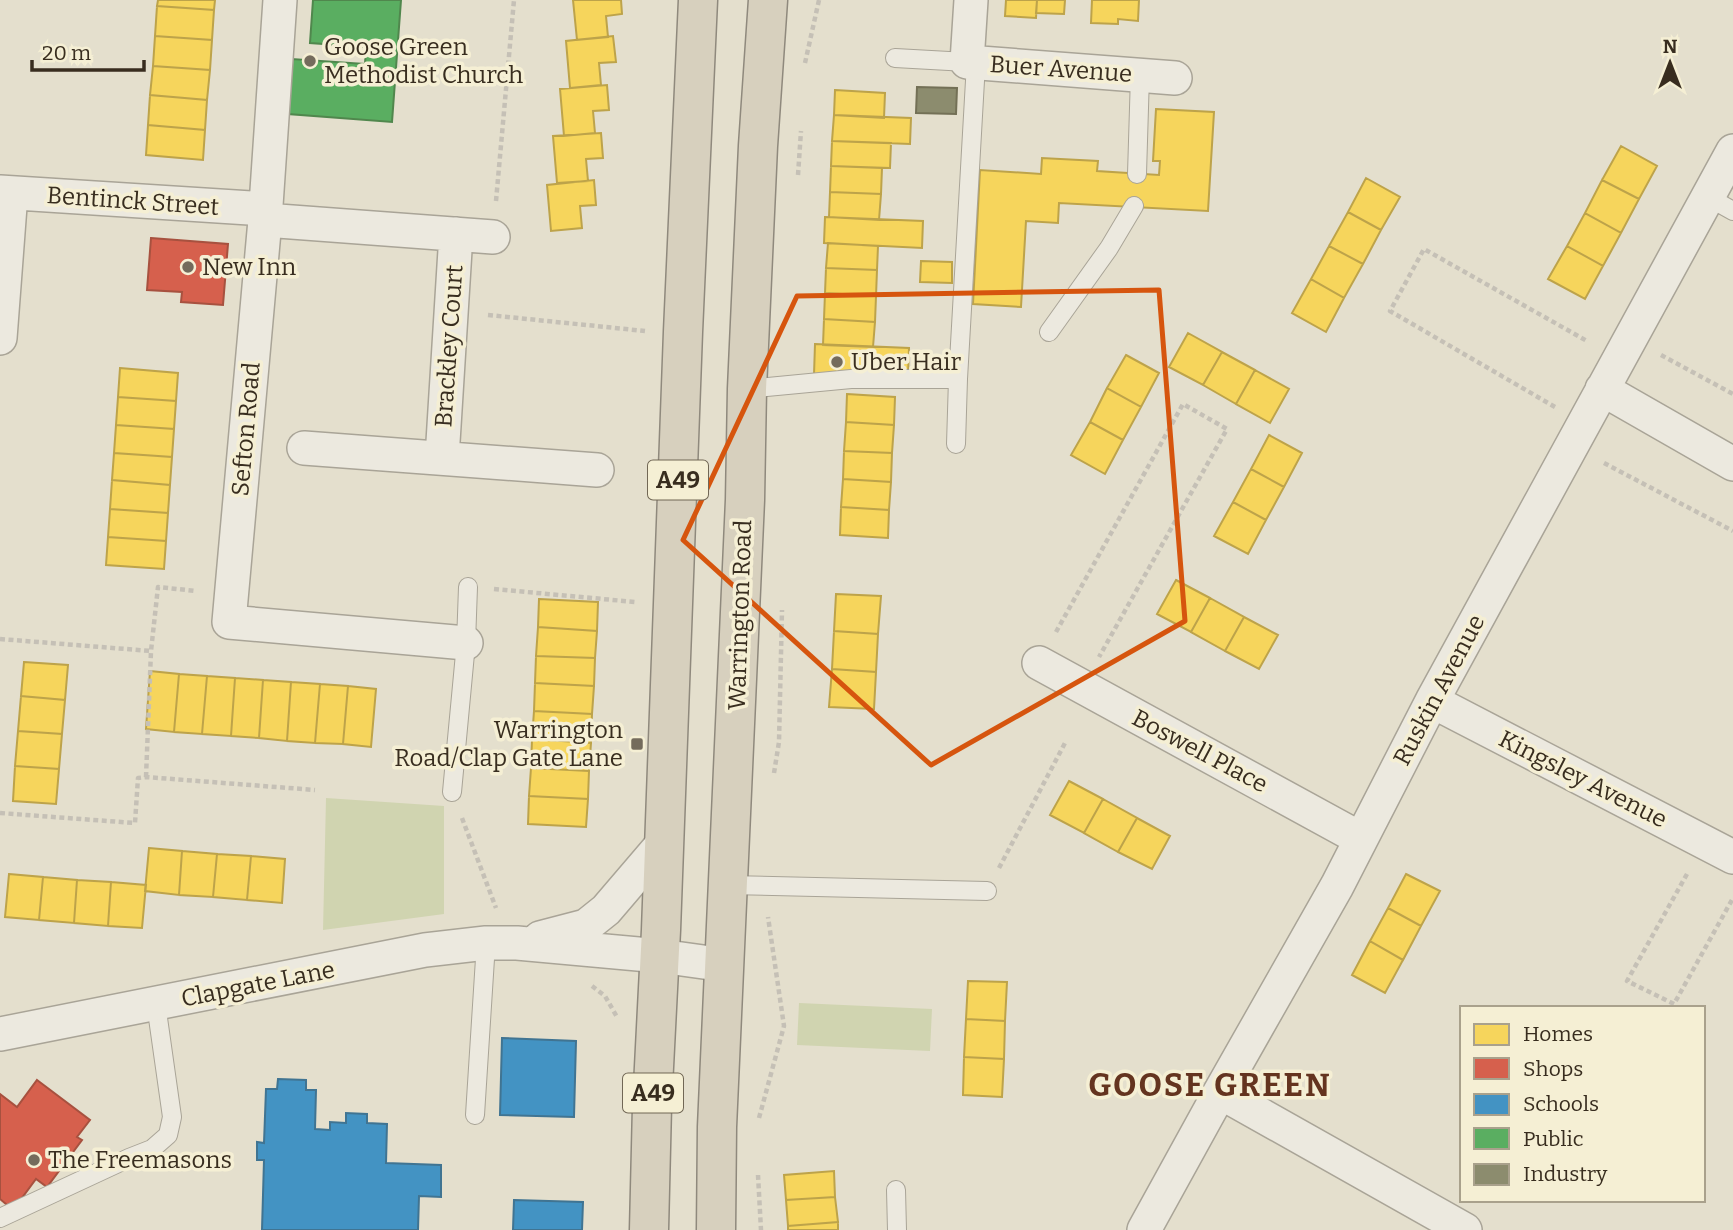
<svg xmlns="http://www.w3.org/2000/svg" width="1733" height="1230" font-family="Bitter,serif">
<rect width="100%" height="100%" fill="#e4dfcd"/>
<path fill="#d0d4b0" d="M326,798L444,806V914L323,930Z
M799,1003L932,1009L930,1051L797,1045Z"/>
<path fill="#f6d55c" stroke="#bda34a" stroke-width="2" d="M158,0H215L214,10L157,6Z
M573,0H621L622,14L606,16L608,37L577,40Z
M1006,0H1037L1036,18L1005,16Z
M1037,0H1065L1064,14L1036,13Z
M1092,0H1139L1138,21L1118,19V24L1091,23Z
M157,6L214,10L212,40L155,36Z
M155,36L212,40L210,70L153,66Z
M613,36L616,62L599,63L601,85L570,88L566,41Z
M153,66L210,70L207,100L150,95Z
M607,85L609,110L593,111L595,133L564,136L560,89Z
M835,90L885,93L884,118L834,115Z
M150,95L207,100L205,130L148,125Z
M1156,109L1214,112L1208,211L1059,203L1058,223L1026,221L1021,307L973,304L980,170L1041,174L1042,158L1098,161L1097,171L1159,175L1160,161H1153Z
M834,115L911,118L910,144L832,141Z
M148,125L205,130L203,160L146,155Z
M601,133L603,158L586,159L588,181L557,183L553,136Z
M832,141L891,143L890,168L831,166Z
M1621,146L1657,166L1639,199L1602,180Z
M831,166L882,168L881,194L830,192Z
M1366,178L1400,197L1381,230L1348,212Z
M594,180L596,205L580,206L582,228L551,231L547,185Z
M1602,180L1639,199L1621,233L1585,213Z
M830,192L881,194L879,220L829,217Z
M1348,212L1381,230L1363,264L1329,246Z
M1585,213L1621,233L1603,266L1567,246Z
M825,217L923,221L922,248L824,243Z
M828,243L878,246L877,270L826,268Z
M1329,246L1363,264L1344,298L1311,279Z
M1567,246L1603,266L1585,299L1548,279Z
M921,261L952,262V283L920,282Z
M826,268L877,270L876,296L825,293Z
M1311,279L1344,298L1326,332L1292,313Z
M825,293L876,296L875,322L824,319Z
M824,319L875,322L873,347L823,345Z
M1188,333L1222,352L1203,385L1169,367Z
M815,344L909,348L908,375H814Z
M1222,352L1255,370L1236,404L1203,385Z
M1126,355L1159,373L1141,407L1107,388Z
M120,368L178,373L176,401L118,397Z
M1255,370L1289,389L1270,423L1236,404Z
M1107,388L1141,407L1123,440L1090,422Z
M847,394L895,397L894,425L846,422Z
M118,397L176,401L174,429L116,425Z
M846,422L894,425L892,453L844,451Z
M1090,422L1123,440L1105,474L1071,455Z
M116,425L174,429L172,457L114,453Z
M1269,435L1302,453L1284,487L1251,469Z
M844,451L892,453L891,482L843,479Z
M114,453L172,457L170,485L112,480Z
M1251,469L1284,487L1266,520L1233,502Z
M843,479L891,482L889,510L841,507Z
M112,480L170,485L168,513L110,509Z
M1233,502L1266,520L1248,554L1214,536Z
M841,507L889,510L888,538L840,535Z
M110,509L168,513L166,541L108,537Z
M108,537L166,541L164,569L106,565Z
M1176,580L1210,598L1191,632L1157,614Z
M836,594L881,596L878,634L834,631Z
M1210,598L1244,617L1225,651L1191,632Z
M539,599L598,602L597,631L538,627Z
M1244,617L1278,635L1259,669L1225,651Z
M538,627L597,631L595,658L536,656Z
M834,631L878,634L876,672L832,669Z
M536,656L595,658L594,686L535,683Z
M24,662L68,665L65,700L21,696Z
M832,669L876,672L874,709L829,707Z
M150,671L179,674L174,732L146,729Z
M179,674L207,676L202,734L174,732Z
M207,676L235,678L231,736L202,734Z
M235,678L263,680L259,738L231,736Z
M263,680L291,682L287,741L259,738Z
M291,682L320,684L315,743L287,741Z
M535,683L594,686L592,714L534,711Z
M320,684L348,686L343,744L315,743Z
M348,686L376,689L371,747L343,744Z
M21,696L65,700L62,734L18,731Z
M534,711L592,714L591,743L532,739Z
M18,731L62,734L59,769L15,766Z
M532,739L591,743L589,771L531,768Z
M15,766L59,769L56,804L13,801Z
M531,768L589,771L588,799L529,796Z
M1069,781L1103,799L1084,833L1050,815Z
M529,796L588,799L586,827L528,824Z
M1103,799L1137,818L1118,852L1084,833Z
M1137,818L1170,836L1152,869L1118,852Z
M149,848L182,851L179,895L145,891Z
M182,851L217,854L213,897L179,895Z
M217,854L251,856L247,900L213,897Z
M251,856L285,859L282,903L247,900Z
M9,874L43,877L39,920L5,917Z
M1406,874L1440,891L1421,926L1388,908Z
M43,877L77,880L74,923L39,920Z
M77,880L111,882L108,926L74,923Z
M111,882L146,885L142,928L108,926Z
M1388,908L1421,926L1403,960L1370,941Z
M1370,941L1403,960L1385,993L1352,975Z
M968,981L1007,982L1005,1021L966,1019Z
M966,1019L1005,1021L1004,1059L964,1057Z
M964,1057L1004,1059L1002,1097L963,1095Z
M834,1171L835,1197L786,1200L784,1175Z
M835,1197L838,1222L788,1226L786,1200Z
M838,1222V1230H788V1226Z"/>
<path fill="#d6604d" stroke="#a7513f" stroke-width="2" d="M151,238L228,244L223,305L181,302L182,292L147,290Z
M37,1080L90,1120L77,1137L82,1140L47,1187L36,1179L13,1210L0,1199V1094L17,1107Z"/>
<path fill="#4393c3" stroke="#407492" stroke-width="2" d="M502,1038L576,1041L574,1117L500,1115Z
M278,1079L306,1080V1090H316L315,1129L330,1130V1122L346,1123V1113L367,1114V1123L387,1124L386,1163L441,1165V1197L419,1196L418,1230H262L264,1160H257V1142L264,1143L266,1089H277Z
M514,1200L583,1202L582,1230H513Z"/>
<path fill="#5aae61" stroke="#50874d" stroke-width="2" d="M313,0H401L392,122L288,114L292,59L365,64L366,47L310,43Z"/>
<path fill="#8c8c6e" stroke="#737056" stroke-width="2" d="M917,87L957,88L956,114L916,113Z"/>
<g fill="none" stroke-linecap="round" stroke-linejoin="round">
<defs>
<path id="lane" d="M895,58L967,62
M1137,174L1140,75
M1708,197L1733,211
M1049,332L1109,248L1134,206
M747,389L851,379H958L976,63
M956,444L958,379
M452,792L466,643L468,587
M727,885L987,891
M475,1115L486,943
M896,1190L897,1230
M0,1218L129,1158L152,1149L168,1135L172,1117L156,1004"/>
<path id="street" d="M280,0L265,220L229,622L466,643
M971,0L967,62L1175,78
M0,192L266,209
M265,220L493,237
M0,338L11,193
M1602,389L1733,464
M304,448L597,470
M442,458L456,234
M1039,663L1361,839
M1432,701L1733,857
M540,938L586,926L606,910L665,841
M0,1034L425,950L486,943H517L660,956L725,965
M1220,1092L1465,1230
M1144,1230L1220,1092L1337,886L1432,701L1733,151"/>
<path id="highway" d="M649,1230L652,1106L661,930L683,332L698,0
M716,1230L717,1127L745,500L747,389L758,146L768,0"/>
</defs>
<use href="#lane" stroke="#a9a497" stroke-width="20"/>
<use href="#street" stroke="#a9a497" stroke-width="36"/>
<use href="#highway" stroke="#8f897d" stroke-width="41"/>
<path stroke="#c5c0b6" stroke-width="4.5" stroke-dasharray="5 3.5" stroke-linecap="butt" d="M805,63L819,0
M798,175L801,131
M496,201L514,0
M488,315L645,331
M1661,355L1733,394
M1555,407L1390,311L1424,249L1587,341
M1604,463L1733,531
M494,589L635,602
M1056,632L1183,404L1227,429L1099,657
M0,639L151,651L158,587L196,591
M774,773L779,742L782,610
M146,777L151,651
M0,813L135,823L138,778L146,777L315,790
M462,818L496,908
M999,868L1065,743
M1687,874L1627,981L1674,1004L1733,898
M592,986L605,996L617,1017
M759,1118L784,1026L768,917
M758,1175L761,1230"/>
<use href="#lane" stroke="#ece9df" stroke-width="18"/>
<use href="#street" stroke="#ece9df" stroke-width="33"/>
<use href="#highway" stroke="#d7d0be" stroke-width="38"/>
</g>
<path fill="none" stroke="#d6550e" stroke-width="5" stroke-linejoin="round" d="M1159,290L1185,621L931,765L683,540L797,296Z"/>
<g fill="#746b5c" stroke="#f5efd4" stroke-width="2.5">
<circle cx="310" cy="61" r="7"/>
<circle cx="188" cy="267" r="7"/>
<circle cx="837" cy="362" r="7"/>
<rect x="630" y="737" width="14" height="14" rx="3.5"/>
<circle cx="34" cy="1160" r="7"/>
</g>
<g text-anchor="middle" stroke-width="7" stroke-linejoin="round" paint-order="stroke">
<g fill="#f5efd4" stroke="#716755" stroke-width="2">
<rect x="648" y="460.5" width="60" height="39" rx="5"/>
<rect x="623" y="1073.5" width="60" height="39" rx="5"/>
</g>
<g font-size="23" font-weight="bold" fill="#382d1f">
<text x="678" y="488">A49</text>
<text x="653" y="1101">A49</text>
</g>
<g font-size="24" fill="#382d1f" stroke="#f5efd4" text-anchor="start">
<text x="324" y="55">Goose Green<tspan x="324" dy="28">Methodist Church</tspan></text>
<text x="202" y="275">New Inn</text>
<text x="851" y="370">Uber Hair</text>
<text x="623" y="738" text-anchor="end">Warrington<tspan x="623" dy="28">Road/Clap Gate Lane</tspan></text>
<text x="48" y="1168">The Freemasons</text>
</g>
<g font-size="24" fill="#382d1f" stroke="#f5efd4">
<text transform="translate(1061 69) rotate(4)" y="8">Buer Avenue</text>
<text transform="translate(133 201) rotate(4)" y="8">Bentinck Street</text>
<text transform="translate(449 346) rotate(-86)" y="8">Brackley Court</text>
<text transform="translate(246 429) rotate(-85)" y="8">Sefton Road</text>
<text transform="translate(740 615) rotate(-88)" y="8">Warrington Road</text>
<text transform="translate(1439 690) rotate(-62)" y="8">Ruskin Avenue</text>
<text transform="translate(1200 751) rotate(28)" y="8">Boswell Place</text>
<text transform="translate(1583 779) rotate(27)" y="8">Kingsley Avenue</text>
<text transform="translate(258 984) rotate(-11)" y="8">Clapgate Lane</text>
</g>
<g font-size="32" font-weight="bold" letter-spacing="2" fill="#64341f" stroke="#f5efd4">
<text x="1210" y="1096">GOOSE GREEN</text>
</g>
</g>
<rect x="1460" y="1006" width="245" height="196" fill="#f5efd4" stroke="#a9a18c" stroke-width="2"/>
<rect x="1474" y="1024" width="35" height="21" fill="#f6d55c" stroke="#a9a18c" stroke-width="2"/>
<text x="1523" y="1041" font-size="21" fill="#382d1f">Homes</text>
<rect x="1474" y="1058" width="35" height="21" fill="#d6604d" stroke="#a9a18c" stroke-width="2"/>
<text x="1523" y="1076" font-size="21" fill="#382d1f">Shops</text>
<rect x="1474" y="1094" width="35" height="21" fill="#4393c3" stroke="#a9a18c" stroke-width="2"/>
<text x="1523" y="1111" font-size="21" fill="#382d1f">Schools</text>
<rect x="1474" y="1128" width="35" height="21" fill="#5aae61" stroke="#a9a18c" stroke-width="2"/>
<text x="1523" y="1146" font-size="21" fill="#382d1f">Public</text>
<rect x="1474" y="1164" width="35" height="21" fill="#8c8c6e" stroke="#a9a18c" stroke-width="2"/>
<text x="1523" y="1181" font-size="21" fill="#382d1f">Industry</text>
<g transform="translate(1670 63)" stroke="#f5efd4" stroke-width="5" paint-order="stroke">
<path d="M0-5L12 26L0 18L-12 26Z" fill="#382d1f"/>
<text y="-10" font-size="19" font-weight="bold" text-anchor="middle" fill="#382d1f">N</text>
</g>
<path d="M32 60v10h112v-10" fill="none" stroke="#382d1f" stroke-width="3.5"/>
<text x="42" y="60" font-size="21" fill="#382d1f" stroke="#f5efd4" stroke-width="5" paint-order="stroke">20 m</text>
</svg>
